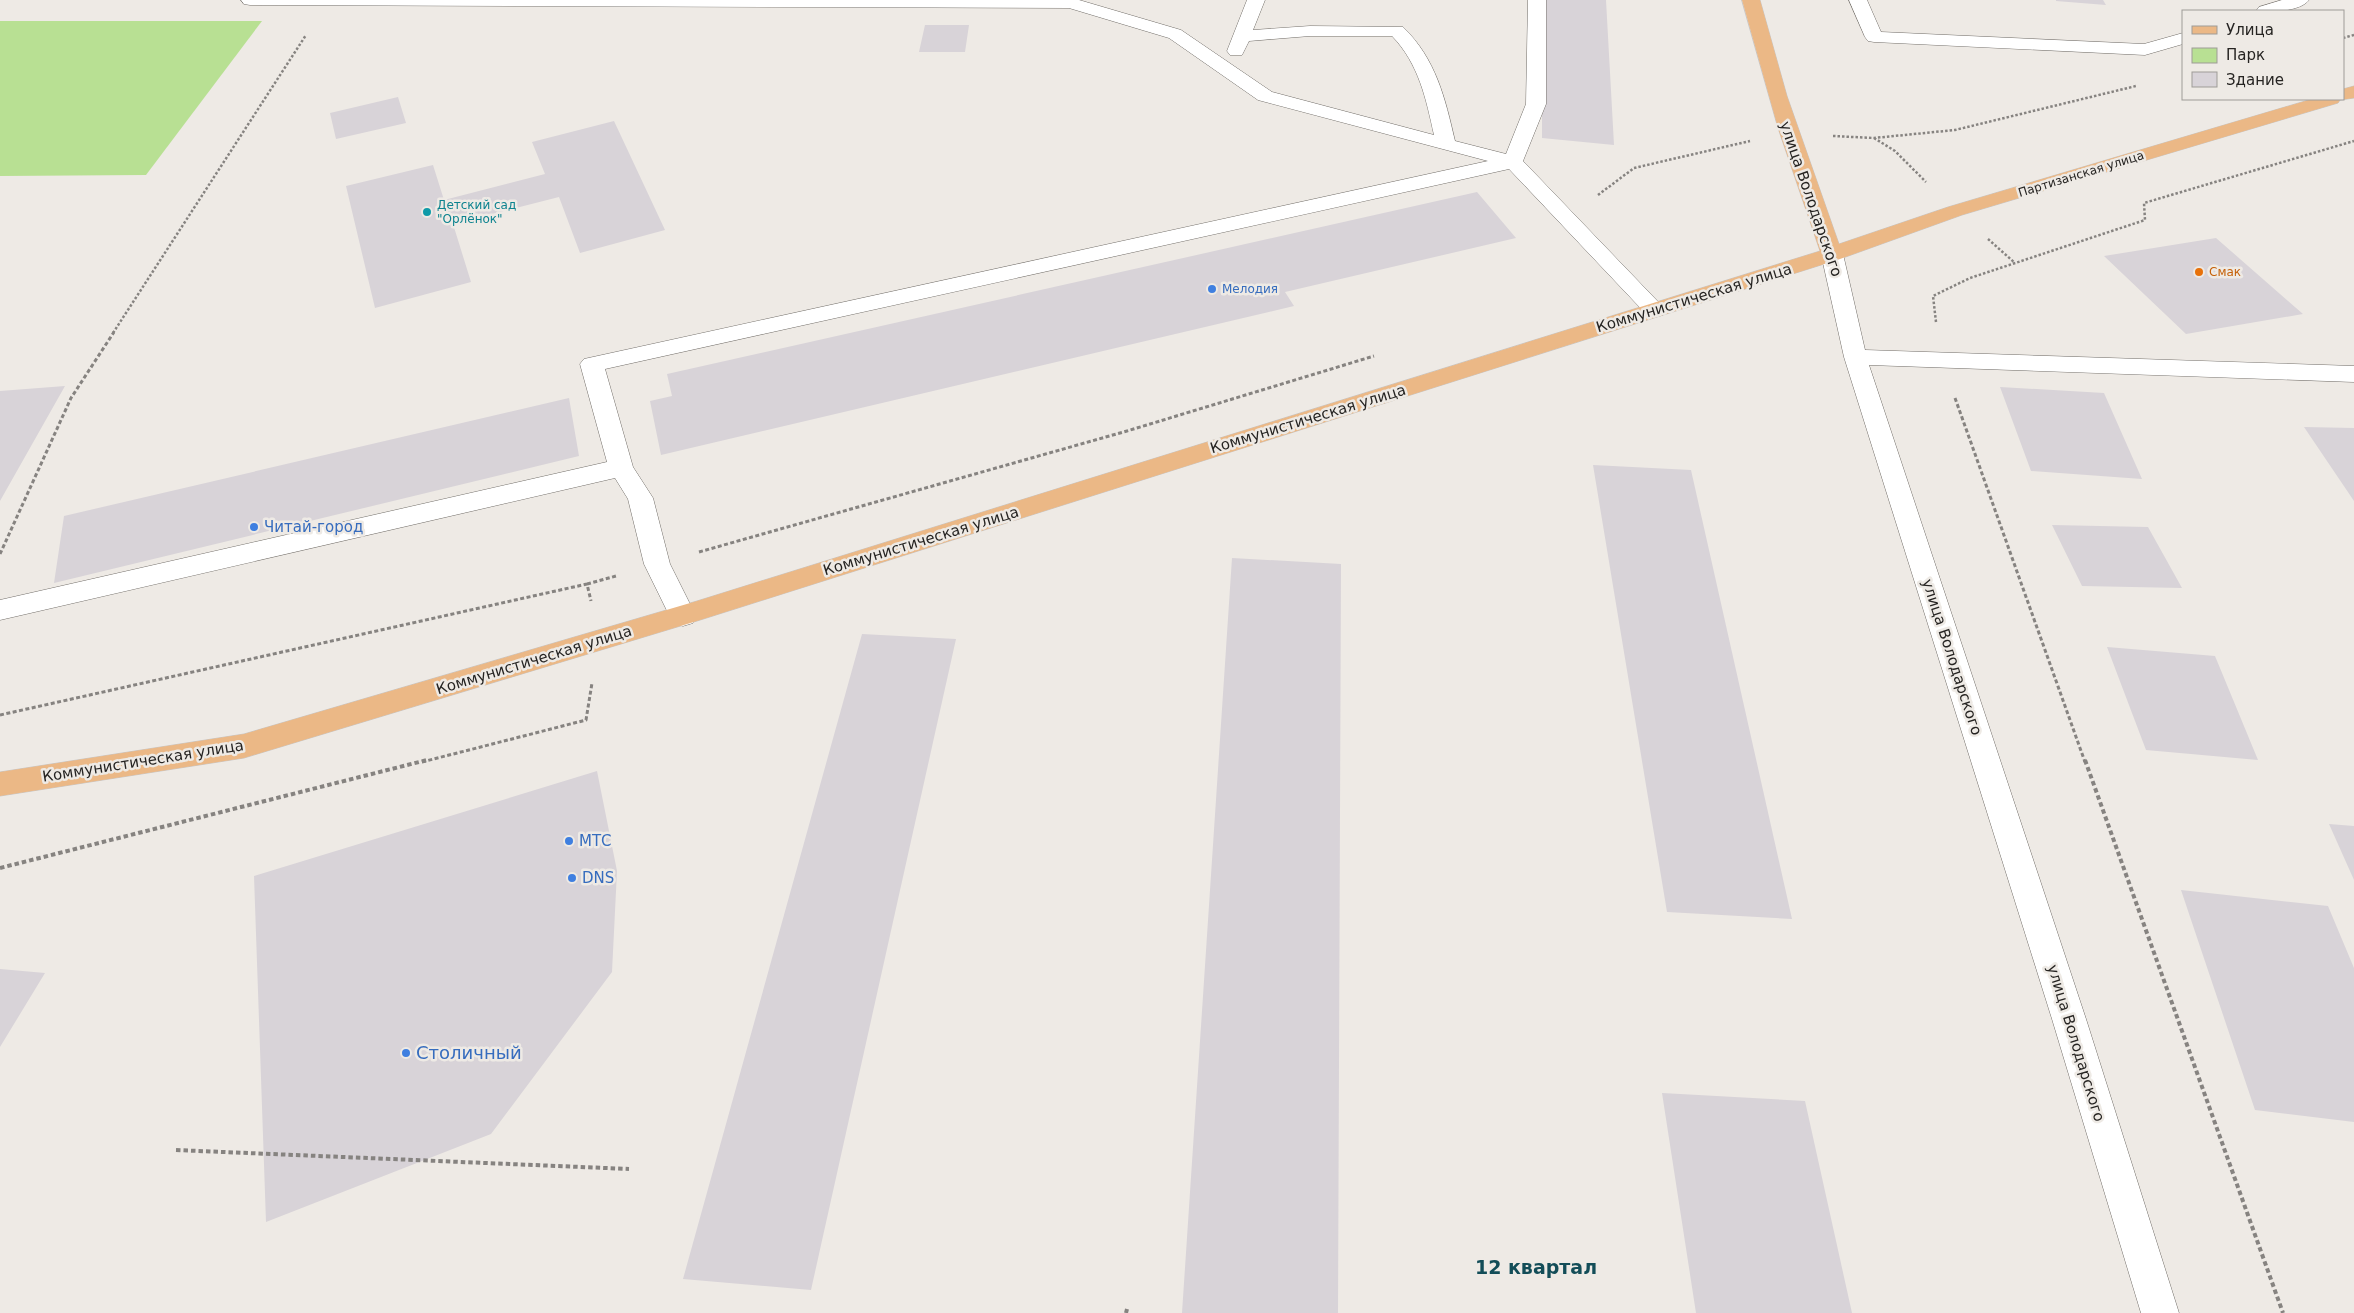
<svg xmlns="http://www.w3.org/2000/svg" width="2354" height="1313" font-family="'DejaVu Sans',sans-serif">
<rect width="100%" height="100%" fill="#eeeae5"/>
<path fill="#b8e093" d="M0,21H262L146,175L0,176Z"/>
<path fill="#d8d3d8" d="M1542,0H1606L1614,145L1542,138Z
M2056,0H2103L2106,5L2056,1Z
M925,25H969L965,52H919Z
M398,97L406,123L336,139L330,113Z
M614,121L665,230L580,253L559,197L453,224L471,282L375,308L346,186L433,165L444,200L545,174L532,142Z
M1477,192L1516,238L1285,292L1294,306L661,455L650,401L672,396L667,374Z
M2216,238L2303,314L2186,334L2104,256Z
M65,386L0,501V391Z
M2000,387L2104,393L2142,479L2031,471Z
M569,398L579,456L54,583L64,516Z
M2304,427L2354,428V501Z
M1593,465L1691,470L1792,919L1667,912Z
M2052,525L2148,527L2182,588L2082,586Z
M1232,558L1341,564L1338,1313H1182Z
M862,634L956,639L811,1290L683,1279Z
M2107,647L2215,656L2258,760L2146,750Z
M597,771L617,871L612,972L491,1134L266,1222L254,876Z
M2329,824L2354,826V880Z
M2181,890L2328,906L2354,968V1122L2255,1110Z
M0,969L45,973L0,1047Z
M1662,1093L1805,1101L1852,1313H1696Z"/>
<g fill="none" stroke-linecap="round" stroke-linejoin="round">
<defs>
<path id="minor" d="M241,0H1079L1181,30L1272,92L1434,135C1426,99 1419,64 1392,36H1310L1249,41L1242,55H1230L1227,51L1247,0H1265L1253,30L1310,26L1403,27C1436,59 1445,98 1455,141L1506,154L1526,104L1528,0H1546V104L1523,161L1666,310L1663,315L1655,317L1647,315L1509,169L605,369L633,467L653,498L670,564L696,616L693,623L683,626L673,623L644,564L628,499L615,478L0,620V600L607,462L580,364L584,359L1488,161L1258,100L1169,38L1069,8L250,5L244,4Z
M1849,0H1867L1881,32L2144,44L2183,33V44L2145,55L1874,42L1868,41L1865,37Z
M2282,0H2309C2300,12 2270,12 2256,11L2259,7Z
M1832,247L1840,249L1843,254L1865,350L2354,366V382L1869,365L2086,1019L2179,1313H2141L2052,1019L1844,357L1821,254L1824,249Z"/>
<path id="major" d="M1742,0H1760L1787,96L1839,244L1948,207L2312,99H2343V89L2354,86V98L2340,100L2338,103L1962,215L1840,259L697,621L244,758L0,796V772L244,734L697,601L1820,251L1778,128Z"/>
</defs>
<use href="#minor" stroke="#726e69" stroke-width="1"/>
<use href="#major" stroke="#c7c6c6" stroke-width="1"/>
<path stroke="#868380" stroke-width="2.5" stroke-dasharray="2.5 2" stroke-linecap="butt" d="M2343,38L2354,35
M1833,136L1874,138L1955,130L2136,86
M1874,138L1895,151L1926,182
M1598,195L1634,168L1750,141
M1988,239L2015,263
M1936,322L1933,296L1970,278L2145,220L2144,203L2354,141
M113,333L306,35"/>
<path stroke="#868380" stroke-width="3" stroke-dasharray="4 2.5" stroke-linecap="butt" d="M1955,398L2085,762
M699,552L1127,431L1374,356
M0,554L71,398L114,332
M587,584L616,576
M0,715L587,584L591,601
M422,762L586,720L592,683"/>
<path stroke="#868380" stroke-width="4" stroke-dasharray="4.5 3" stroke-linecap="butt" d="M2085,760L2283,1313
M0,868L427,760
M176,1150L629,1169
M1126,1313L1127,1309"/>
<use href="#minor" fill="#fff" fill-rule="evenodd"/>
<use href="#major" fill="#ebb886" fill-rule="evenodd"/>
</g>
<circle fill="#0f9aa8" stroke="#eeeae5" stroke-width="2" cx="427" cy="212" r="5"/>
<circle fill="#e8710a" stroke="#eeeae5" stroke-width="2" cx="2199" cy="272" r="5"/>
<g fill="#3f7fe0" stroke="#eeeae5" stroke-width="2">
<circle cx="1212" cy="289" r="5"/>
<circle cx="254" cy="527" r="5"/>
<circle cx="569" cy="841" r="5"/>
<circle cx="572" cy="878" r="5"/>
<circle cx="406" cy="1053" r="5"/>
</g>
<g text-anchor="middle" stroke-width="5" stroke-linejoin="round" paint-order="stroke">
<g font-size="12" fill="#262422" stroke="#eeeae5">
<text transform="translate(2081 174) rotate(-17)" y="4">Партизанская улица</text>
</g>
<g font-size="12" fill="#0d838f" stroke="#eeeae5" text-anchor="start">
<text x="437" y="209">Детский сад<tspan x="437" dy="14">"Орлёнок"</tspan></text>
</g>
<g font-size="12" fill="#c56008" stroke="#eeeae5" text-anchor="start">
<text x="2209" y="276">Смак</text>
</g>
<g font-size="12" fill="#366cbe" stroke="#eeeae5" text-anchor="start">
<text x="1222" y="293">Мелодия</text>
</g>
<g font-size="15" fill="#262422" stroke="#eeeae5">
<text transform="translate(1811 199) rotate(71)" y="5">улица Володарского</text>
<text transform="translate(1694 298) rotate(-17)" y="5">Коммунистическая улица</text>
<text transform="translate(1308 419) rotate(-17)" y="5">Коммунистическая улица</text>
<text transform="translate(921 541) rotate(-17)" y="5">Коммунистическая улица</text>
<text transform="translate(1952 657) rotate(72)" y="5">улица Володарского</text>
<text transform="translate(534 660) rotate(-17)" y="5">Коммунистическая улица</text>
<text transform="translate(143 761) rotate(-9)" y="5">Коммунистическая улица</text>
<text transform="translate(2076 1043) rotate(73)" y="5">улица Володарского</text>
</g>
<g font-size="15" fill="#366cbe" stroke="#eeeae5" text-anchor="start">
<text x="264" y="532">Читай-город</text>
<text x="579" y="846">МТС</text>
<text x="582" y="883">DNS</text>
</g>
<g font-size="18" fill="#366cbe" stroke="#eeeae5" text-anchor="start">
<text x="416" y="1059">Столичный</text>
</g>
<g font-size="19" font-weight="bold" fill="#134d58" stroke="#eeeae5">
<text x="1536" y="1274">12 квартал</text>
</g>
</g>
<rect x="2182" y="10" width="162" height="90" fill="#eeeae5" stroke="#9e9b97"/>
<rect x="2192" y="26" width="25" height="8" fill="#ebb886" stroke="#9e9b97"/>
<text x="2226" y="35" font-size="15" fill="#262422">Улица</text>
<rect x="2192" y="48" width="25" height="15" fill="#b8e093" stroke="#9e9b97"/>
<text x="2226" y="60" font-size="15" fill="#262422">Парк</text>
<rect x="2192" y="72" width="25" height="15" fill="#d8d3d8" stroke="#9e9b97"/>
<text x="2226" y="85" font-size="15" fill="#262422">Здание</text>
</svg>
